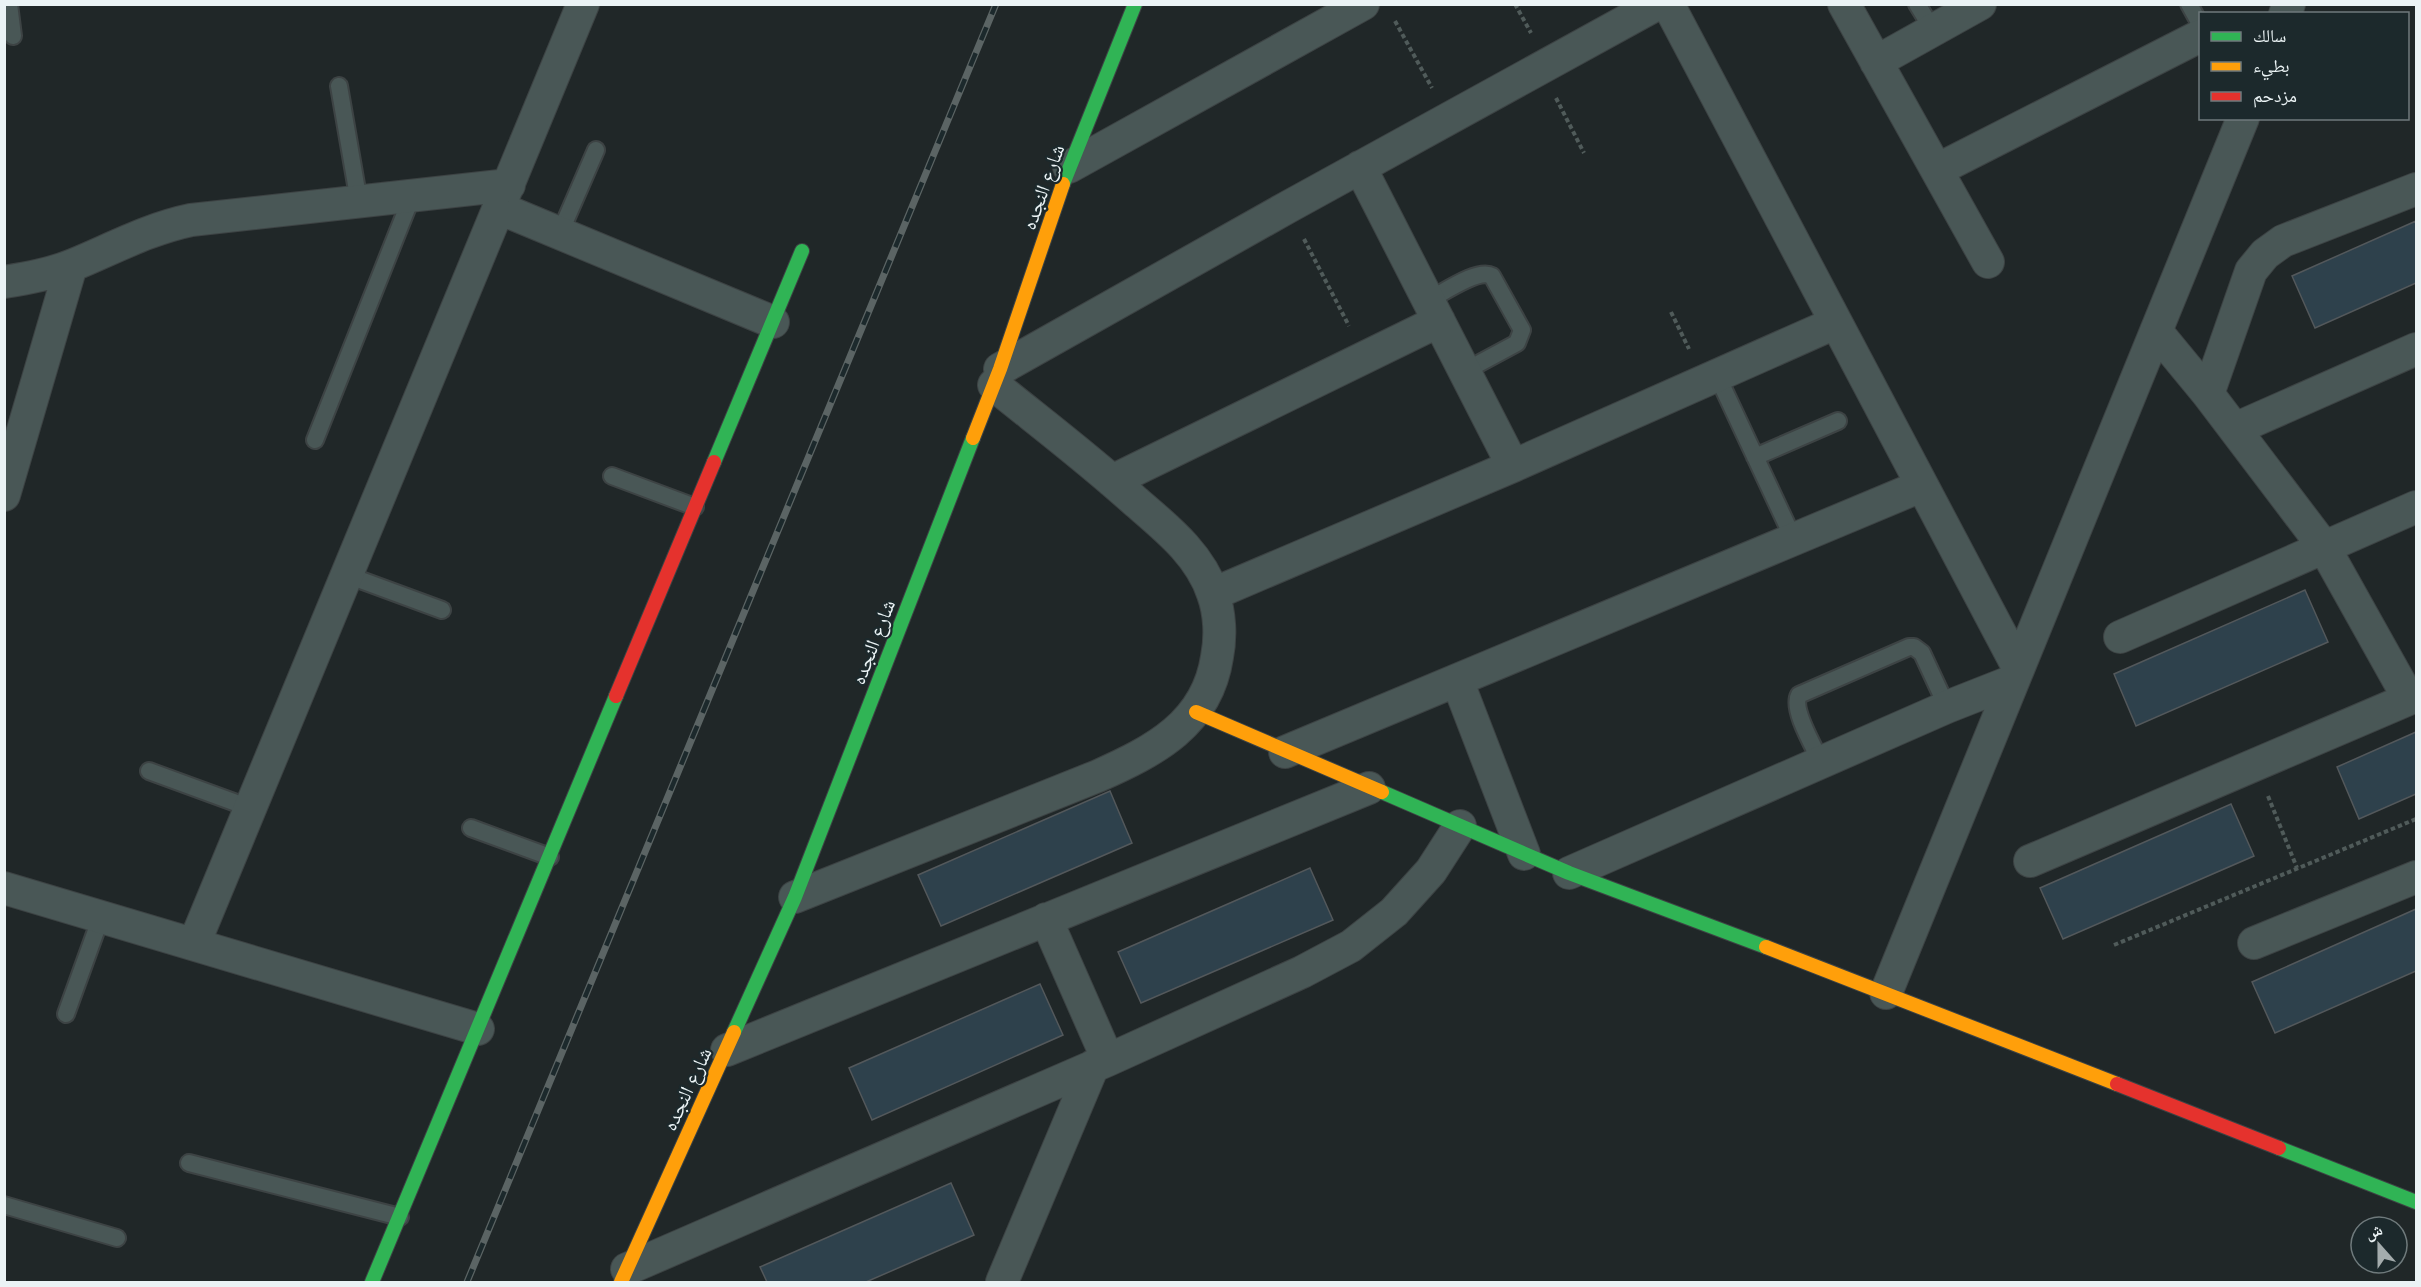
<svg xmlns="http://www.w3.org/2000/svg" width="2421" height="1287" font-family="'Space Grotesk','Noto Naskh Arabic',sans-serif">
<rect width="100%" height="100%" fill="#202728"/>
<path fill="#2e414c" stroke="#53585b" stroke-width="1.5" d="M2416,221V283L2315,328L2292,276Z
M2305,590L2328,642L2136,726L2114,674Z
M2416,732V794L2359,819L2337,767Z
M1110,791L1132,843L941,926L918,875Z
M2231,804L2254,856L2063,939L2040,888Z
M1310,868L1333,920L1141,1003L1118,952Z
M2416,909V971L2275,1033L2252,982Z
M1040,984L1063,1035L872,1120L849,1068Z
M951,1183L974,1235L866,1282H767L760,1267Z"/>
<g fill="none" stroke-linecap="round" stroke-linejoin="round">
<defs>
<path id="lane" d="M9,4L13,36
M1917,4L1933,30
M2189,4L2200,24
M339,86L359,202
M560,233L596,150
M1429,300C1443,293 1478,268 1492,276L1522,330L1517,343L1465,371
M1717,375L1794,540
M315,440L412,196
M1755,457L1838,421
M612,476L695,507
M347,575L442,610
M1821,762C1814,747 1791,709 1799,695L1909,647H1914L1922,653L1947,707
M149,771L250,808
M471,828L550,857
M66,1014L101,917
M189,1163L400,1217
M4,1205L117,1238"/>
<path id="street" d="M1668,4L2018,667
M1844,4L1988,262
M2285,14L2289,4
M1876,62L1980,4
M1069,167L1363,4
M1360,167L1513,466
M1937,170L2200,36
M499,208L773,322
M4,282C28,278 51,274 73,265C112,249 148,229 191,220L509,185
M2156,331L2208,394L2324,547L2409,699
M1000,369L1288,207L1657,4
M2208,394L2251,271L2265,254L2283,241L2416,189
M2235,429L2416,349
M1112,481L1439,321
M4,495L71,266
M1213,594L1513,466L1835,323
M2120,637L2416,507
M1457,680L1524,854
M1285,752L1921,486
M2030,861L2416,696
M1569,873L1947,707L2013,681
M4,888L478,1029
M795,897L1098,776C1154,751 1207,724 1217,657C1221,637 1220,613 1213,594C1200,554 1165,527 1135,501C1090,460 1041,423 994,385
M1046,919L1108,1060
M2254,943L2416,877
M194,944L583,4
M1886,993L2243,118
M727,1050L1369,788
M627,1269L1108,1060L1302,972L1351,946L1394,912L1431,871L1460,826
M1002,1282L1093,1066"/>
<path id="fast" d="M1063,184L1135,4
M714,462L802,251
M1382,792L1569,873L1766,947
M734,1032L795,897L973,438
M2279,1148L2416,1202
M372,1282L616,696"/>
<path id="slow" d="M973,438L1000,369L1063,184
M1196,712L1382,792
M1766,947L2117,1084
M621,1282L734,1032"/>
<path id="jam" d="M616,696L714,462
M2117,1084L2279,1148"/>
</defs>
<use href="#lane" stroke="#3d4344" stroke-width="20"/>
<use href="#street" stroke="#3d4344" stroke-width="34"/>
<use href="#fast" stroke="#3d4344" stroke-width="16"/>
<use href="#slow" stroke="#3d4344" stroke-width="16"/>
<use href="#jam" stroke="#3d4344" stroke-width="16"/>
<path stroke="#505b5a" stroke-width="4" stroke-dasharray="4.5 3" stroke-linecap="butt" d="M1515,4L1531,33
M1395,21L1432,88
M1556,98L1584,153
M1304,239L1349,326
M1671,312L1689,349
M2268,796L2297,868
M2114,945L2416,819"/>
<use href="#lane" stroke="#495756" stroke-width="16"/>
<use href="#street" stroke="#495756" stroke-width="32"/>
<use href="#fast" stroke="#30b455" stroke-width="14"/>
<use href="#slow" stroke="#ff9f0a" stroke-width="14"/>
<use href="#jam" stroke="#e5322d" stroke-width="14"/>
<defs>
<path id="rail" d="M467,1282L996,4"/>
</defs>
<use href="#rail" stroke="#5b6464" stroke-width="7"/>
<use href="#rail" stroke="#1c292c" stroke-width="4.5" stroke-dasharray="14" stroke-linecap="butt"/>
</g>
<g text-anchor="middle" stroke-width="4.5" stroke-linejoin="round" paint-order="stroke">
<g font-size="20" fill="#ebf3f5" stroke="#1c292c">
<text transform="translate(1043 187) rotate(-70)" y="7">شارع النجده</text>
<text transform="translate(873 642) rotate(-69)" y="7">شارع النجده</text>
<text transform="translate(687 1089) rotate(-65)" y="7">شارع النجده</text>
</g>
</g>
<rect width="2421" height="1287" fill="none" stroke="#ebf3f5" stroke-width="12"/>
<rect x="2199" y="12" width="210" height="108" fill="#1c292c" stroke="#6f7a7c" stroke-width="1.5"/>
<rect x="2211" y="32" width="30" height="9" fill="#30b455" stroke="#6f7a7c" stroke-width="1.5"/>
<text x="2253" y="42" font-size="18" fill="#ebf3f5">سالك</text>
<rect x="2211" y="62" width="30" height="9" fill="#ff9f0a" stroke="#6f7a7c" stroke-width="1.5"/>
<text x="2253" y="72" font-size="18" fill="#ebf3f5">بطيء</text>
<rect x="2211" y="92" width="30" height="9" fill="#e5322d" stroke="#6f7a7c" stroke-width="1.5"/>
<text x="2253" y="102" font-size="18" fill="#ebf3f5">مزدحم</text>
<g transform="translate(2379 1245) rotate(339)"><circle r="28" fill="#1c292c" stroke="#6f7a7c" stroke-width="1.5"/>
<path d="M0-4.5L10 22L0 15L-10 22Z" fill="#a4acad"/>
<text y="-9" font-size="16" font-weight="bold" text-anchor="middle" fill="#ebf3f5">ش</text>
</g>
</svg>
